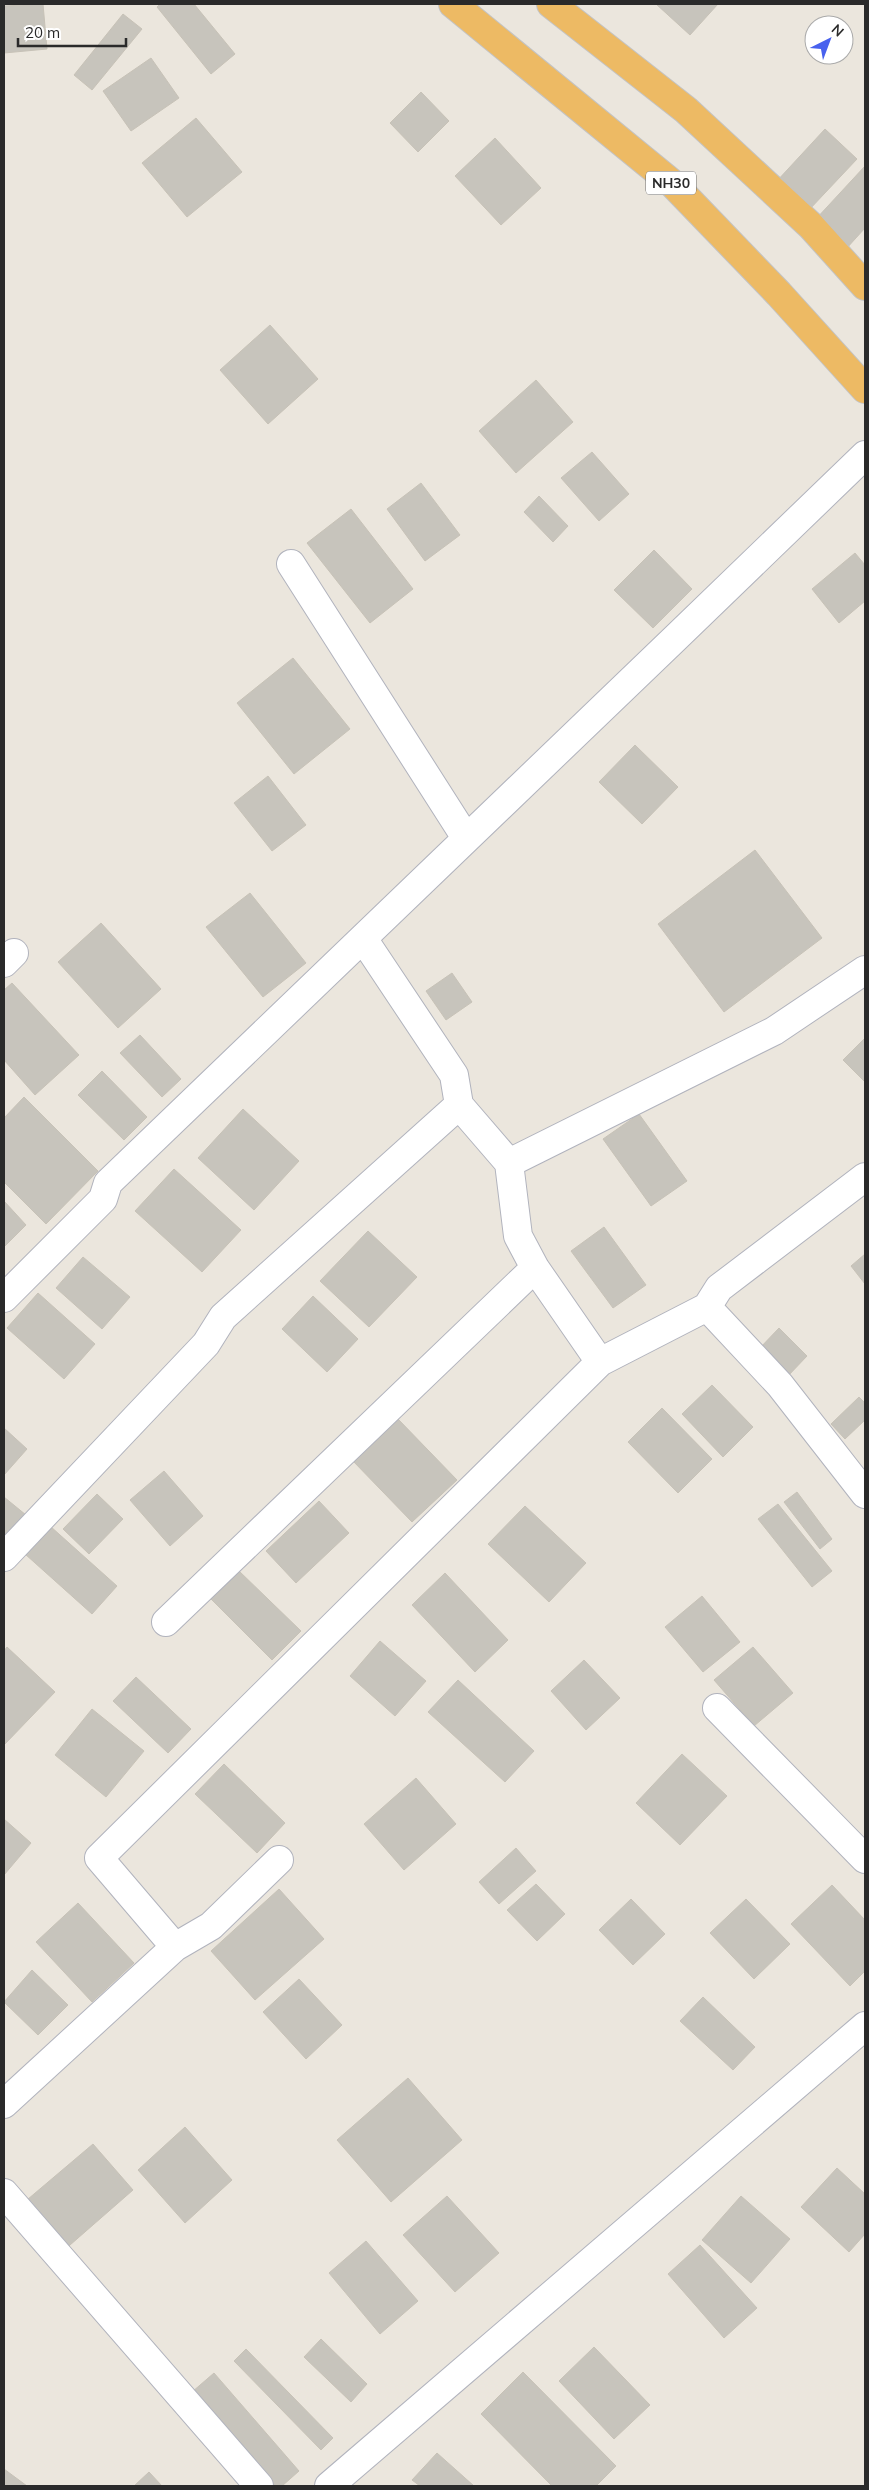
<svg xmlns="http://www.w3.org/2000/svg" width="869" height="2490" font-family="Mulish,sans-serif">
<rect width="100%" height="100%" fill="#ebe6dd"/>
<path fill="#c7c4bc" stroke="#c7c2b7" d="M43,4L47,49L4,53V6Z
M160,4H194L235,54L211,74L157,7Z
M656,4H718L690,35Z
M123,14L142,29L92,90L74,75Z
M151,58L179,98L131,131L103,91Z
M421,92L449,121L418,152L390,123Z
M196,118L242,172L187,217L142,163Z
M825,129L857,159L808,211L776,182Z
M495,138L541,188L501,225L455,176Z
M865,166V228L846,249L815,220Z
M270,325L318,379L268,424L220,370Z
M536,380L573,422L516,473L479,431Z
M592,452L629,494L599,521L561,478Z
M421,483L460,535L425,561L387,509Z
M539,496L568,526L553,542L524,512Z
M351,509L413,589L370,623L307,543Z
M654,550L692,589L653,628L614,590Z
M855,553L865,565V601L839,623L812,589Z
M293,658L350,729L294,774L237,703Z
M635,745L678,787L642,824L599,782Z
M268,776L306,825L272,851L234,803Z
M755,850L822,938L724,1012L658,924Z
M250,893L306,963L263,997L206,927Z
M101,923L161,989L118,1028L58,962Z
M452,973L472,1002L446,1020L426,991Z
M12,983L79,1055L35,1095L4,1060V990Z
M140,1035L181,1079L162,1097L120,1053Z
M865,1038V1082L843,1060Z
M102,1071L147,1117L124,1140L78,1095Z
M24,1097L98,1171L46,1224L4,1182V1118Z
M243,1109L299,1161L254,1210L198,1158Z
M639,1114L687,1181L651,1206L603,1139Z
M174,1169L241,1230L202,1272L135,1211Z
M4,1201L26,1225L4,1247Z
M604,1227L646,1285L613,1308L571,1251Z
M368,1231L417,1277L369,1327L320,1281Z
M865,1254V1284L851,1266Z
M83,1257L130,1297L102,1329L56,1288Z
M38,1293L95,1344L64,1379L7,1328Z
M313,1296L358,1339L327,1372L282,1329Z
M779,1328L807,1356L787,1377L759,1349Z
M712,1385L753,1427L723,1457L682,1414Z
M859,1397L865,1403V1420L845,1439L831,1424Z
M662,1408L712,1459L678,1493L628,1442Z
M398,1419L457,1480L412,1522L353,1461Z
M4,1428L27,1449L4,1475Z
M164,1471L203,1516L170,1546L130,1500Z
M797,1492L832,1539L820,1549L784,1502Z
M97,1494L123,1519L89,1554L63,1529Z
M4,1497L26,1515L4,1542Z
M319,1501L349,1533L296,1583L266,1551Z
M778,1504L832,1571L812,1587L758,1519Z
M525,1506L586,1563L549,1602L488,1544Z
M50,1526L117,1586L92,1614L25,1554Z
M238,1570L301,1631L272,1660L210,1598Z
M445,1573L508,1640L475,1672L412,1605Z
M702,1596L740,1642L703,1672L665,1627Z
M380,1641L426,1681L395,1716L350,1676Z
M7,1647L55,1692L4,1745V1651Z
M753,1647L793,1693L754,1726L714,1680Z
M584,1660L620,1698L586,1730L551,1691Z
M136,1677L191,1729L168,1753L113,1701Z
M458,1680L534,1751L505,1782L428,1712Z
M92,1709L144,1751L106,1797L55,1755Z
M682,1754L727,1796L680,1845L636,1803Z
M224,1764L285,1823L257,1853L195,1794Z
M416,1778L456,1824L404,1870L364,1824Z
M4,1819L31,1843L4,1875Z
M516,1848L536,1871L499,1904L479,1882Z
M536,1884L565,1914L537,1941L507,1910Z
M832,1885L865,1920V1971L850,1986L791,1924Z
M279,1889L324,1939L255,2000L211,1951Z
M631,1899L665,1934L633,1965L599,1930Z
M746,1899L790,1944L754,1979L710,1933Z
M78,1903L134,1963L92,2002L36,1942Z
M32,1970L68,2005L38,2035L4,2002Z
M299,1979L342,2025L306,2059L263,2012Z
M703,1997L755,2047L733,2070L680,2021Z
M408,2078L462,2140L391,2202L337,2140Z
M185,2127L232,2180L185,2223L138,2170Z
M93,2144L133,2190L62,2252L21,2205Z
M837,2168L865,2194V2234L849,2252L801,2207Z
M447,2196L499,2253L455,2292L403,2235Z
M741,2196L790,2239L751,2283L702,2240Z
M366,2241L418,2301L380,2334L329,2273Z
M700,2245L757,2308L724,2338L668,2274Z
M321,2339L367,2384L351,2402L304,2357Z
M594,2347L650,2405L614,2439L559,2381Z
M246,2349L333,2438L321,2450L234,2361Z
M523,2372L616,2466L596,2486H552L481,2414Z
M214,2373L299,2471L282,2486H275L192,2392Z
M437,2453L474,2486H420L412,2480Z
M4,2469L27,2486H4Z
M149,2472L162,2486H134Z"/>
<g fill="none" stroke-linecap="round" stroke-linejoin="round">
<defs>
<path id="minor" d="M291,564L466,838
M364,940L454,1075L459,1105L509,1163L518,1236L535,1268L600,1362
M4,963L14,953
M509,1163L774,1031L865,970
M4,1298L103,1199L108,1183C362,942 613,698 865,455
M707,1307L780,1385L865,1494
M4,1557L206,1344L223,1317L459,1105
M166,1622L535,1268
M717,1708L865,1859
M175,1947L99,1858L600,1362L707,1307L719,1288L865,1177
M4,2104L175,1947L211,1926L279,1860
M4,2193L259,2486
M329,2486L865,2026"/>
<path id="trunk" d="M453,4L673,184L779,294L865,389
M551,4L686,110L811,226L865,286"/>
</defs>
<use href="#minor" stroke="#b1b3bd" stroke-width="30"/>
<use href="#trunk" stroke="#c3c3c3" stroke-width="30"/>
<use href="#minor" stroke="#fff" stroke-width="28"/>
<use href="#trunk" stroke="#edba64" stroke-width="28"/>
</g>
<g text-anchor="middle" stroke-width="5" stroke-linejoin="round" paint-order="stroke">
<rect fill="#fff" stroke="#6a6a6a" stroke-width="1" x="646" y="171.5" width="50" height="23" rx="4"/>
<g font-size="14" font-weight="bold" fill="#2a2a2a">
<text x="671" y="188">NH30</text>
</g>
</g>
<rect width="869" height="2490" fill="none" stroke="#2a2a2a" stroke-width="10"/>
<g transform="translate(829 40) rotate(42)"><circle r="24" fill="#ffffff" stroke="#aaaaaa"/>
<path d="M0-4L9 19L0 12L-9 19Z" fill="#4861ee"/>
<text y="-8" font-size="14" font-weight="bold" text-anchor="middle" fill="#2a2a2a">N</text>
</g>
<path d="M18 38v8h108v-8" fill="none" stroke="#2a2a2a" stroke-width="2.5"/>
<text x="25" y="38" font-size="15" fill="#2a2a2a" stroke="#ffffff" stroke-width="4" paint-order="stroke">20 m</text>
</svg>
